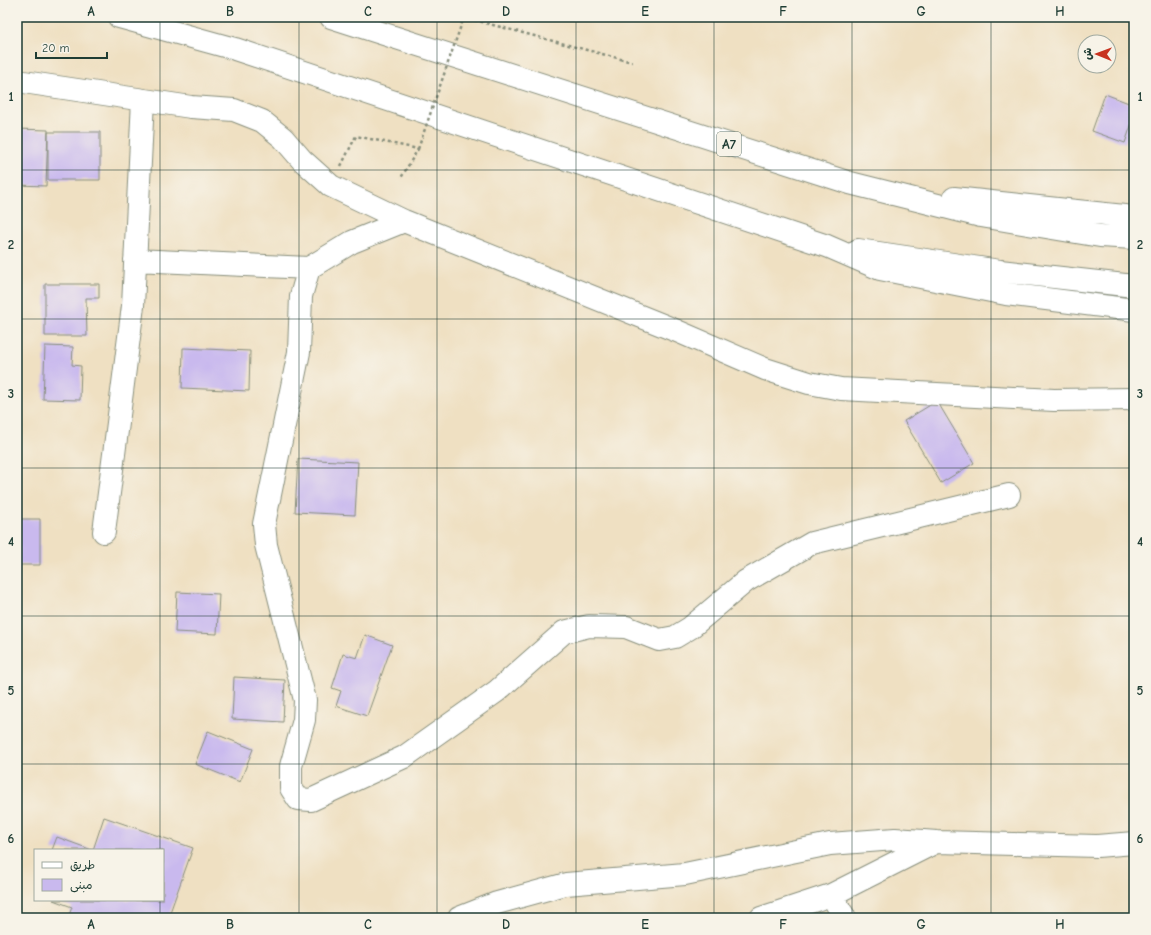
<svg xmlns="http://www.w3.org/2000/svg" width="1151" height="935" font-family="'Comic Neue','Playpen Sans Arabic',sans-serif">
<rect width="100%" height="100%" fill="#f7f3e8"/>
<filter id="ink" filterUnits="userSpaceOnUse"><feTurbulence type="fractalNoise" baseFrequency=".025" numOctaves="2"/><feDisplacementMap in="SourceGraphic" scale="8" xChannelSelector="R" yChannelSelector="G"/><feConvolveMatrix kernelMatrix="1 2 1 2 8 2 1 2 1" color-interpolation-filters="sRGB"/></filter>
<filter id="wash" filterUnits="userSpaceOnUse"><feTurbulence type="fractalNoise" baseFrequency=".012" numOctaves="4" result="noise"/><feDisplacementMap in="SourceGraphic" scale="16" xChannelSelector="R" yChannelSelector="G"/><feGaussianBlur stdDeviation="0.9" result="paint"/><feColorMatrix in="noise" values="0 0 0 0 0 0 0 0 0 0 0 0 0 0 0 0 0 1.4 0 .05"/><feComposite in="paint" operator="in"/></filter>
<g filter="url(#wash)">
<rect width="100%" height="100%" fill="#efe0c2"/>
<g id="blocks">
<path fill="#c9b9ee" d="M1105,94L1134,105V117L1125,143L1092,131Z
M17,129L48,130L46,186L17,185Z
M48,132H100V180H48Z
M45,284H99V298H86L87,336H45Z
M45,346L73,347L72,365L81,366L80,400L43,399Z
M183,348L250,351L249,391L182,388Z
M937,401L974,463L941,483L904,421Z
M298,459L358,462L355,515L295,512Z
M17,519H40V565H17Z
M177,592L219,594L217,634L175,632Z
M365,635L392,645L367,716L336,706L341,691L332,688L343,654L357,658Z
M234,677L285,680L283,722L232,719Z
M208,731L253,749L240,782L195,764Z
M104,817L193,848L168,918H68L72,907L53,900H163V850H93Z
M57,837L92,850H52Z"/>
</g>
</g>
<g filter="url(#ink)">
<use href="#blocks" fill-opacity="0" stroke="#878e7b" stroke-width="1"/>
<g fill="none" stroke-linecap="round" stroke-linejoin="round">
<defs>
<path id="street" d="M17,81L191,107L234,110L262,121L283,138L302,160L331,186L404,221L677,331L765,369L809,383L841,389L1054,400L1134,399
M404,221L352,242L309,268L301,296L299,352L264,524L266,545L305,700L304,720L291,766V788L298,799L311,800L404,757L497,691L564,632L589,626L626,627L659,640L675,637L690,628L746,581L812,543L1009,495
M135,260L309,268
M104,532L133,306L143,100
M831,895L845,918
M459,918L497,903L566,884L685,874L830,844L895,839L937,842L1097,846L1134,843
M761,918L831,895L936,842"/>
<path id="highway" d="M119,17L235,49L827,246L880,269L1006,294L1134,310
M331,17L850,183L981,216L1100,236L1134,238
M954,198L1134,217
M858,250L1000,271L1134,286"/>
</defs>
<use href="#street" stroke="#878e7b" stroke-width="24"/>
<use href="#highway" stroke="#878e7b" stroke-width="24"/>
<path stroke="#878e7b" stroke-width="2.5" stroke-dasharray="3 3" stroke-linecap="butt" d="M463,17L632,62
M341,166L356,136L418,149L401,178"/>
<use href="#street" stroke="#fff" stroke-width="22"/>
<use href="#highway" stroke="#fff" stroke-width="22"/>
<path stroke="#878e7b" stroke-width="2.5" stroke-dasharray="3 3" stroke-linecap="butt" d="M418,149L464,17"/>
</g>
</g>
<path fill="none" stroke="#1f3d34" stroke-width="1" stroke-opacity="0.55" d="M160,17V850M299,17V918M437,17V918M576,17V918M714,17V918M852,17V918M991,17V918M17,170H1134M17,319H1134M17,468H1134M17,616H1134M17,764H1134M160,900V918"/>
<g text-anchor="middle" stroke-width="3.5" stroke-linejoin="round" paint-order="stroke">
<rect fill="#f7f3e8" stroke="#60746a" stroke-width="1" x="717" y="132" width="24" height="24" rx="3"/>
<g font-size="14" font-weight="bold" fill="#1f3d34">
<text x="729" y="149">A7</text>
</g>
</g>
<rect width="1151" height="935" fill="none" stroke="#f7f3e8" stroke-width="44"/>
<rect x="34" y="849" width="130" height="52" fill="#f7f3e8" stroke="#a1aaa0"/>
<rect x="42" y="862" width="20" height="6" fill="#ffffff" stroke="#a1aaa0"/>
<text x="70" y="869" font-size="12" fill="#1f3d34">طريق</text>
<rect x="42" y="879" width="20" height="12" fill="#c9b9ee" stroke="#a1aaa0"/>
<text x="70" y="889" font-size="12" fill="#1f3d34">مبنى</text>
<g transform="translate(1097 54) rotate(271)"><circle r="19" fill="#f7f3e8" stroke="#a1aaa0"/>
<path d="M0-3L7 15L0 10L-7 15Z" fill="#c8321e"/>
<text y="-6" font-size="11" font-weight="bold" text-anchor="middle" fill="#1f3d34">ش</text>
</g>
<path d="M36 52v6h71v-6" fill="none" stroke="#1f3d34" stroke-width="2"/>
<text x="42" y="52" font-size="12" fill="#1f3d34" stroke="#f7f3e8" stroke-width="3" paint-order="stroke">20 m</text>
<rect x="22" y="22" width="1107" height="891" fill="none" stroke="#1f3d34" stroke-width="1.5"/>
<g font-size="13" text-anchor="middle" font-weight="bold" fill="#1f3d34">
<text x="91" y="16">A</text>
<text x="230" y="16">B</text>
<text x="368" y="16">C</text>
<text x="506" y="16">D</text>
<text x="645" y="16">E</text>
<text x="783" y="16">F</text>
<text x="921" y="16">G</text>
<text x="1060" y="16">H</text>
<text x="11" y="101">1</text>
<text x="1140" y="101">1</text>
<text x="11" y="249">2</text>
<text x="1140" y="249">2</text>
<text x="11" y="398">3</text>
<text x="1140" y="398">3</text>
<text x="11" y="546">4</text>
<text x="1140" y="546">4</text>
<text x="11" y="695">5</text>
<text x="1140" y="695">5</text>
<text x="11" y="843">6</text>
<text x="1140" y="843">6</text>
<text x="91" y="929">A</text>
<text x="230" y="929">B</text>
<text x="368" y="929">C</text>
<text x="506" y="929">D</text>
<text x="645" y="929">E</text>
<text x="783" y="929">F</text>
<text x="921" y="929">G</text>
<text x="1060" y="929">H</text>
</g>
</svg>
